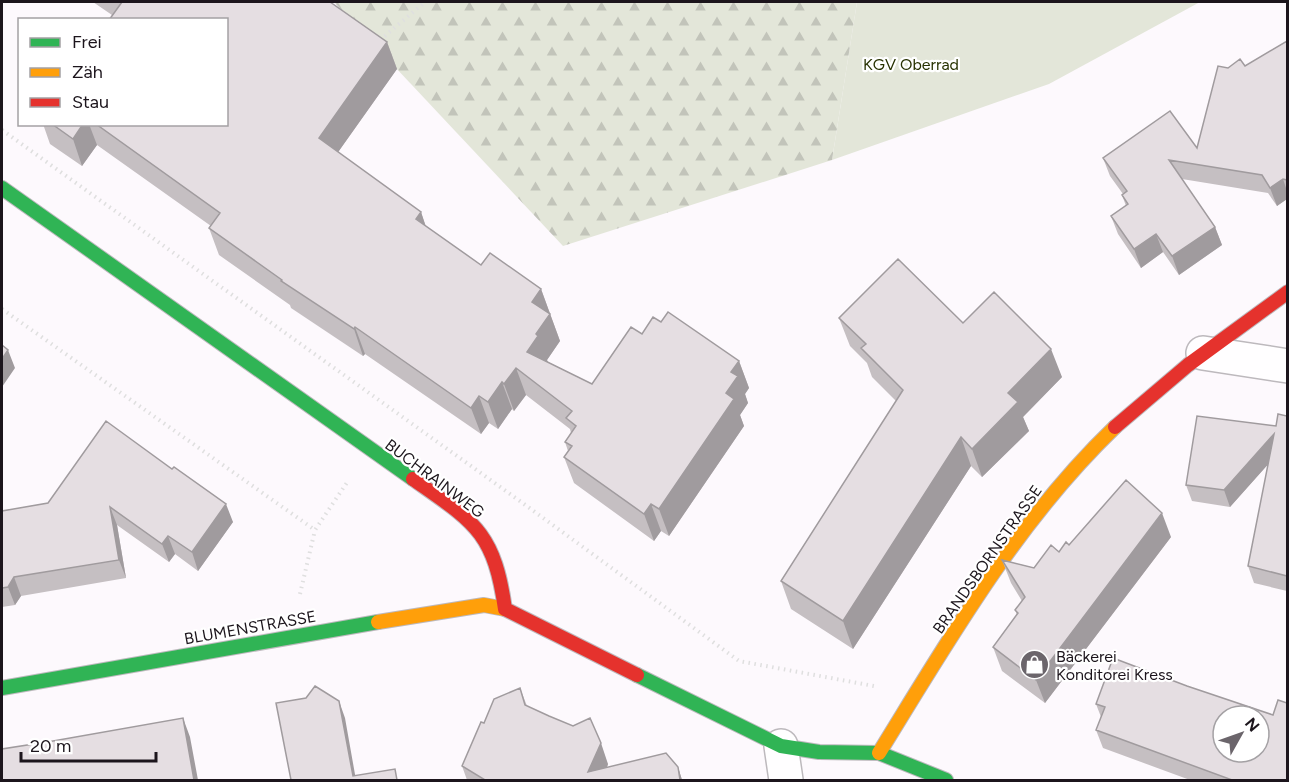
<svg xmlns="http://www.w3.org/2000/svg" width="1289" height="782" font-family="Figtree,sans-serif">
<defs>
<pattern id="forest-firs" width="22" height="20" patternUnits="userSpaceOnUse" patternTransform="scale(1.5)"><rect width="22" height="20" fill="#e3e6d9"/><path d="M5 1l3.5 6h-7zM16 11l3.5 6h-7z" fill="#c2c4ba"/></pattern>
</defs>
<rect width="100%" height="100%" fill="#fdf9fd"/>
<path fill="#e3e6d9" d="M857,2H1200L1049,84L832,160Z"/>
<path fill="url(#forest-firs)" d="M334,2H857L832,160L563,246Z"/>
<g fill="none" stroke-linecap="round" stroke-linejoin="round">
<defs>
<path id="street" d="M1203,353L1288,366
M781,746L786,780"/>
<path id="fast" d="M2,188L413,479
M637,675L781,746L819,752L879,753L946,780
M2,688L378,622"/>
<path id="slow" d="M378,622L484,605L505,609
M879,753C950,638 1017,521 1115,427"/>
<path id="jam" d="M1115,427L1188,365L1288,292
M413,479C474,522 494,531 505,609L637,675"/>
</defs>
<use href="#street" stroke="#bdb9bd" stroke-width="36"/>
<use href="#fast" stroke="#bdb9bd" stroke-width="16"/>
<use href="#slow" stroke="#bdb9bd" stroke-width="16"/>
<use href="#jam" stroke="#bdb9bd" stroke-width="16"/>
<path stroke="#dfdfdf" stroke-width="4" stroke-dasharray="1.5 4.5" stroke-linecap="butt" d="M380,40L425,2
M2,130L524,504L739,661L874,686
M2,309L315,530L348,481
M300,594L315,530"/>
<use href="#street" stroke="#fffeff" stroke-width="33"/>
<use href="#fast" stroke="#30b455" stroke-width="14"/>
<use href="#slow" stroke="#ff9f0a" stroke-width="14"/>
<use href="#jam" stroke="#e5322d" stroke-width="14"/>
</g>
<path fill="#c5bfc2" d="M93,2H330L387,42L397,69L338,152L421,212L426,227L481,265L541,289L560,341L547,360L548,362L592,384L642,334L661,322L739,361L749,388L745,394L748,403L740,415L744,426L669,536L661,531L654,541L574,483L564,457L568,451L565,442L571,433L570,429L526,395L514,411L512,409L498,429L489,423L481,434L365,354L363,356L291,308L290,305L219,255L209,228L211,226L97,145L82,166L50,144L43,124H226L112,15Z
M1287,41V199L1277,206L1268,193L1182,179L1215,227L1222,245L1179,275L1163,252L1141,268L1118,234L1111,216L1126,206L1122,195L1123,194L1110,176L1103,158L1197,148L1228,68L1245,66Z
M839,318L963,323L1062,377L1023,417L1029,431L982,477L971,466L853,649L791,609L781,581L896,401L872,377L867,363L850,346Z
M1287,416V591L1254,583L1248,566L1268,464L1230,507L1192,501L1186,485L1276,426Z
M172,469L233,522L198,571L175,554L169,562L117,525L126,578L21,596L15,605L2,607V511L48,503Z
M1171,537L1045,703L1002,671L993,647L1017,615L1015,610L1022,601L1011,583L1002,560L1034,568L1069,545Z
M1187,686L1273,715L1287,780H1190L1103,748L1096,730L1101,717L1096,704Z
M520,688L527,706L608,764L607,768L678,767L682,780H467L462,766L484,723Z"/>
<path fill="#a09b9e" d="M387,42L397,69L329,165L319,138Z
M83,124H89L97,145L82,166L73,139Z
M1283,179L1287,191V199L1277,206L1270,188Z
M421,212L430,239L416,219Z
M1215,227L1222,245L1179,275L1172,256Z
M1156,234L1163,252L1141,268L1134,249Z
M541,289L560,341L547,360L548,363L527,352L536,334L532,302Z
M355,327L365,354L363,356L354,329Z
M1051,349L1062,377L1023,417L1029,431L982,477L972,449L1008,393Z
M8,350L15,368L2,387V359Z
M739,361L749,388L745,394L748,403L740,415L744,426L669,536L659,509L726,393L731,372Z
M516,368L526,395L514,411L504,384Z
M502,382L512,409L498,429L488,402Z
M479,396L489,423L481,434L471,408Z
M1274,434L1280,451L1230,507L1224,490Z
M961,437L971,466L853,649L843,621Z
M226,504L233,522L198,571L192,552Z
M651,504L661,531L654,541L644,514Z
M110,507L117,525L126,578L119,560Z
M1162,513L1171,537L1045,703L1036,680Z
M168,536L175,554L169,562L162,544Z
M14,577L21,596L15,605L8,587Z
M339,701L345,718L356,780L353,776Z
M183,718L190,737L198,780H194Z
M601,743L608,764L602,780L588,772Z
M678,767L682,780H680Z"/>
<path fill="#e5dee2" stroke="#a09b9e" stroke-width="1.5" fill-rule="evenodd" d="M122,2H330L387,42L319,138L421,212L416,219L481,265L490,253L541,289L532,302L550,314L536,334L538,336L527,352L592,384L631,327L642,334L653,317L661,322L668,312L739,361L731,372L738,376L726,393L734,399L659,509L651,504L644,514L564,457L572,446L565,442L576,426L566,418L572,411L516,368L504,384L502,382L488,402L479,396L471,408L355,327L354,329L281,281L282,280L209,228L220,213L96,124H226V20H109Z
M1287,41V180L1283,179L1270,188L1262,175L1169,160L1215,227L1172,256L1156,234L1134,249L1111,216L1128,204L1122,195L1127,191L1103,158L1170,111L1197,148L1218,66L1228,68L1240,59L1245,66Z
M52,124H83L73,139Z
M898,259L963,323L994,292L1051,349L1008,393L1018,402L972,449L961,437L843,621L781,581L903,390L861,348L866,344L839,318Z
M2,345L8,350L2,359Z
M1278,414L1287,416V576L1248,566L1274,434L1224,490L1186,485L1197,416L1276,426Z
M106,421L172,469L174,467L226,504L192,552L168,536L162,544L110,507L119,560L14,577L8,587L2,588V511L48,503Z
M1126,480L1162,513L1036,680L993,647L1018,613L1015,610L1025,597L1002,560L1034,568L1051,545L1059,552L1066,542L1069,545Z
M1113,658L1187,686L1273,715L1278,700L1287,703V780H1232L1096,730L1105,707L1096,704ZM1223,716H1259V752H1223Z
M315,686L339,701L353,776L395,769L397,780H291L276,703L306,698Z
M520,688L525,705L549,716L573,726L590,718L601,743L588,772L666,753L678,767L680,780H485L462,766L481,722L484,723L494,699Z
M183,718L194,780H2V749L53,741Z"/>
<defs>
<symbol id="shop-disc" viewBox="-11 -11 22 22"><circle r="9.5" fill="#6b656b" stroke="#fff"/><path d="M-5-2.5h2.3a2.7 3.5 0 0 1 5.4 0H5L5.5 6h-11ZM-1.5-2.5h3a1.5 2.3 0 0 0-3 0Z" fill="#fff"/></symbol>
</defs>
<g fill-rule="evenodd">
<use href="#shop-disc" x="1018" y="648" width="33" height="33"/>
</g>
<g text-anchor="middle" stroke-width="4.5" stroke-linejoin="round" paint-order="stroke">
<g font-size="16" fill="#273101" stroke="#fff">
<text x="911" y="70">KGV Oberrad</text>
</g>
<g font-size="16" fill="#1c151c" stroke="#fff">
<text transform="translate(435 478) rotate(37)" y="6">BUCHRAINWEG</text>
<text transform="translate(987 559) rotate(-55)" y="6">BRANDSBORNSTRASSE</text>
<text transform="translate(250 627) rotate(-10)" y="6">BLUMENSTRASSE</text>
</g>
<g font-size="16" fill="#1c151c" stroke="#fff" text-anchor="start">
<text x="1056" y="662">Bäckerei<tspan x="1056" dy="18">Konditorei Kress</tspan></text>
</g>
</g>
<rect width="1289" height="782" fill="none" stroke="#1c151c" stroke-width="6"/>
<rect x="18" y="18" width="210" height="108" fill="#ffffff" stroke="#a4a1a4" stroke-width="1.5"/>
<rect x="30" y="38" width="30" height="9" fill="#30b455" stroke="#a4a1a4" stroke-width="1.5"/>
<text x="72" y="48" font-size="18" fill="#1c151c">Frei</text>
<rect x="30" y="68" width="30" height="9" fill="#ff9f0a" stroke="#a4a1a4" stroke-width="1.5"/>
<text x="72" y="78" font-size="18" fill="#1c151c">Zäh</text>
<rect x="30" y="98" width="30" height="9" fill="#e5322d" stroke="#a4a1a4" stroke-width="1.5"/>
<text x="72" y="108" font-size="18" fill="#1c151c">Stau</text>
<g transform="translate(1241 734) rotate(50)"><circle r="28" fill="#ffffff" stroke="#a4a1a4" stroke-width="1.5"/>
<path d="M0-4.5L10 22L0 15L-10 22Z" fill="#6b656b"/>
<text y="-9" font-size="16" font-weight="bold" text-anchor="middle" fill="#1c151c">N</text>
</g>
<path d="M21 752v9h135v-9" fill="none" stroke="#1c151c" stroke-width="3"/>
<text x="30" y="752" font-size="18" fill="#1c151c" stroke="#ffffff" stroke-width="4.5" paint-order="stroke">20 m</text>
</svg>
